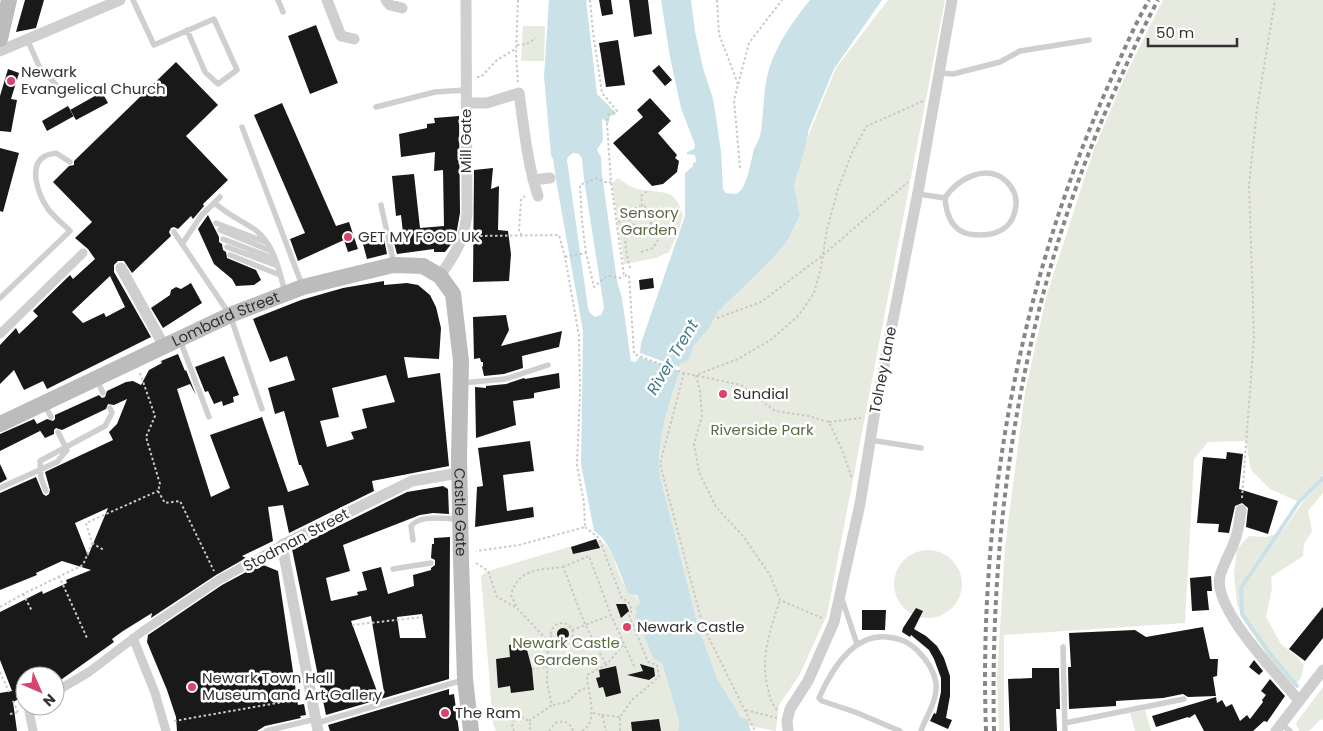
<svg xmlns="http://www.w3.org/2000/svg" width="1323" height="731" font-family="Poppins,sans-serif">
<rect width="100%" height="100%" fill="#fff"/>
<path fill="#e7eade" d="M888,0H945L827,615L799,676L779,705L776,731L750,726L741,719L717,678L698,626L660,476C656,442 669,403 680,371L679,367L681,363L690,357L694,346L709,328L719,311L766,265L784,246L789,238L800,217L794,185L806,141L836,68Z
M1163,0H1323V475L1299,502L1270,489L1251,470L1246,441L1208,442L1194,459L1185,623L1004,635V731H999L997,678L1005,547L1025,392L1047,294L1094,149L1126,74Z
M523,26H545L544,61H521Z
M618,178C626,184 633,189 643,190C666,194 675,188 683,215L678,233L669,252L656,258L624,264L612,183Z
M1323,480V493L1308,511L1312,531L1304,544L1303,556L1271,577L1272,588L1266,617L1281,644L1295,655L1304,665L1301,678L1294,686L1272,662L1244,621L1237,604L1234,575L1237,549L1249,536L1266,537L1281,533L1303,502Z
M596,539C616,545 614,570 625,586C630,593 636,592 640,603L636,608L662,663L679,721L678,731H496L493,724L481,576L488,571Z
M894 584a34 34 0 1 1 68 0a34 34 0 1 1-68 0Z
M1323,687V720L1321,719L1309,731H1299L1296,723Z
M1145,710L1151,731H1135L1130,713Z"/>
<path fill="#cae2e7" fill-rule="evenodd" d="M549,0H586L597,94L617,114L610,116L608,124L602,118L603,140L597,150L601,157L602,175L617,281L622,298L631,361L636,362L639,357L680,371C669,403 656,442 660,476L698,626L717,678L741,718L747,719L751,731H678L679,721L662,663L654,659L635,615L637,612L635,608L640,603L637,595L629,594C619,575 613,543 594,531L581,464L583,331L557,186L553,159L551,155L544,77ZM573,153L579,154L582,159L584,179L604,308L601,315L595,317L590,313L588,308L567,160L568,157Z
M661,0H691L695,31L703,68L713,99L715,111L721,151L723,189L726,193L736,194C747,190 751,160 754,149C757,143 760,138 761,131C764,109 763,87 770,66C778,42 794,20 810,0H882L834,69L809,129L805,148L794,185L800,216L789,238L784,246L766,265L719,311L709,328L694,346L690,357L686,362L681,363L679,367L640,353L641,343L685,216V173L693,166V163L696,162L695,155L687,154V152L694,149L695,145L681,108L670,57Z"/>
<g fill="none" stroke-linecap="round" stroke-linejoin="round">
<path stroke="#cae2e7" stroke-width="4" d="M1297,686L1271,655L1242,614L1241,588L1299,502L1323,478"/>
</g>
<path fill="#191919" fill-rule="evenodd" d="M25,0H44L36,28L16,32Z
M599,0H611L613,14L602,16Z
M629,0H648L652,34L634,37Z
M316,25L338,83L310,94L288,36Z
M618,40L625,85L606,87L599,43Z
M176,62L218,105L186,136L228,180L203,204L204,206L193,219L191,216L178,229L174,227L171,228L169,232L171,236L132,273L124,261H118L114,265V272L151,337L47,389L43,381L24,390L14,370L0,384V345L16,328L19,334L38,316L33,311L70,275L73,279L95,259L88,249L75,238L92,222L53,182L69,166L74,165V161ZM110,276L125,307L106,317L104,313L83,323L72,312Z
M659,65L672,80L665,86L652,71Z
M8,69L19,73L11,99L17,100L11,132L0,131V96Z
M102,92L108,103L76,120L70,110Z
M650,98L671,121L658,133L677,155L675,158L679,161L677,172L663,184L652,186L613,143L643,117L637,110Z
M282,103L336,226L349,222L358,249L348,252L344,240L298,261L290,239L305,233L254,115Z
M68,106L74,116L47,131L42,121Z
M459,116L460,213L457,230L452,243L445,252H434V249L397,254L394,243L404,242L401,215L396,216L392,176L414,174L420,228L444,226L443,170L434,171L435,152L401,157L399,134L427,128V124L435,123L434,118Z
M0,148L19,153L3,212L0,211Z
M493,168L491,189L499,186L498,230L508,231L511,254L509,281L473,282L474,170Z
M208,215L219,237V242L222,244L223,250L226,252L227,258L256,270L261,280L254,285L236,286L232,279L214,264L198,229Z
M384,239L387,254L367,259L363,244Z
M653,278L654,288L640,290L639,280Z
M384,281V285L407,283L418,285L430,295L436,307L441,328L439,359L404,357L408,378L440,373L449,466L372,481L374,491L289,533L283,505L268,507L273,541L242,556L246,558L216,575L151,618L152,613L123,631L112,639L114,642L55,684V676H25V696L13,702L17,731H0V693L12,691L0,660V612L42,591L43,594L67,583L66,580L91,570L62,561L36,573L37,575L0,590V493L36,477L43,494L46,496L49,494L50,490L45,472L113,440L109,432L117,424L127,399L114,405L108,404L106,409L62,430L56,428L54,430V434L45,438L39,429L40,431L0,451V434L34,419L37,424L47,419L53,421L55,419V415L99,395L102,398L105,397L107,391L126,382L133,381L141,385L149,370L162,363L161,361L178,354L185,371L186,370L196,395L190,384L177,389L211,497L230,488L210,435L262,417L288,492L309,485L301,465H299L284,411L275,414L268,388L295,380L287,356L270,362L253,319L301,300L343,288ZM386,375L395,402L362,409L367,428L351,432L354,439L327,447L320,421L339,417L332,388ZM108,508L88,556L75,523Z
M191,283L202,303L163,328L151,308L170,295L171,290L176,287L181,289Z
M506,315L509,330L501,346L562,331L559,347L522,356L523,368L504,374L484,376L482,367L483,366V362H481L480,358L474,359L473,317Z
M224,356L239,395L233,397L234,402L223,406L222,401L214,404L208,391L205,392L195,367Z
M559,373L560,388L534,393V398L513,401L516,425L476,438L475,387L486,388V386L506,384L524,378L525,379Z
M530,441L534,471L503,475L507,511L533,507L534,517L475,527L477,487L483,486L478,448Z
M1227,452L1243,454L1239,489L1278,501L1268,534L1246,527L1248,508L1242,503L1235,506L1229,533L1218,532L1219,524L1197,523L1203,457L1226,459Z
M0,464L7,479L0,483Z
M443,486L448,489L449,514L433,513L420,515L343,545L350,571L326,578L331,601L358,595L357,592L367,590L362,572L381,567L388,594L414,586L413,575L431,570V568L435,565V560L431,558L432,544H434V538L450,537L449,679L326,715L292,549L407,492ZM422,614L426,638H400L397,617ZM371,616L384,692L378,694L351,621Z
M596,539L600,548L573,554L571,547Z
M261,564L278,571L298,705L304,704L306,715L300,716L301,718L265,726L257,731H177L176,717L167,690L147,642L148,635L222,585Z
M1211,576L1212,591H1207L1209,610L1192,611L1190,578Z
M616,604H626L629,611L621,618Z
M1323,607V638L1305,661L1289,649Z
M916,608L923,611L914,629L926,636L937,646L944,658L950,676V696L946,718L952,720L948,729L930,721L934,713L936,714L941,692V678L934,659L929,650L911,635L910,637L902,632L903,628Z
M862,610H886L885,630H862Z
M1203,627L1210,659H1218L1217,676L1213,677L1216,696L1188,697L1183,694L1163,698L1116,701V706L1069,709L1068,667H1071L1069,633L1135,630L1146,637Z
M557 634a6 6 0 1 1 12 0a6 6 0 1 1-12 0Z
M525,642L532,669L534,690L511,693L510,686L498,688L496,659L510,657L509,645Z
M1254,660L1263,671L1259,675L1249,667Z
M640,664L654,668L655,676L649,680L627,675L643,671Z
M616,666L621,693L606,697L603,687L599,688L596,678L600,677L599,670Z
M1032,668H1059L1060,709H1056L1057,731H1010L1008,679L1032,678Z
M1270,679L1285,696L1267,722L1264,721L1253,731H1204L1195,714L1189,718L1188,717L1156,727L1152,716L1216,697L1217,703L1222,700L1226,707L1232,704L1240,721L1247,715L1250,719L1263,702L1262,700L1266,695L1261,691Z
M449,689V695L454,694L459,731H330L328,725Z
M659,719L661,731H632L631,722Z"/>
<g fill="none" stroke-linecap="round" stroke-linejoin="round">
<path stroke="#c9c9c9" stroke-width="2" stroke-dasharray="2.5 2.5" stroke-linecap="butt" d="M518,0L516,54L518,82
M590,0L593,32L602,93L617,111L609,114L607,124L611,182L624,276L629,275L634,354L684,373L741,385L775,411L808,416L829,422L842,450L852,478
M717,0L719,34L738,84
M517,45L527,44L536,38
M477,77H481L497,60L517,48
M740,168L734,100L749,43L782,0
M642,206L641,196L646,192H650
M653,217C661,220 665,217 670,211
M618,222L631,219V212L637,207L644,206L650,211L653,217C651,225 647,227 640,229L633,224L631,219
M522,235L519,232L521,200L525,196
M475,236L559,235L565,257L579,336L580,392L577,465L584,503L585,527L519,545L476,551
M641,252L653,248L658,240V230L651,223
M586,253L582,222L580,185L596,178L605,182H611
M565,257L586,253L594,287C606,277 604,274 620,278L624,276
M630,268C627,255 620,234 633,224
M717,318L761,302L823,255L908,182
M140,373L155,416L146,437L160,484L158,491
M684,373L660,464L703,626L755,731
M829,422L861,418
M158,491L165,503L180,501L214,571
M1242,498L1254,337L1249,185L1257,109L1275,0
M585,527L599,538L622,599L628,601L632,610L629,615L648,662L657,665L659,677L632,700L620,717V731
M92,543L104,550
M476,563L488,571L497,597L515,607
M563,567L589,556L611,615L635,668
M59,576L87,638
M23,594L32,611
M0,607L23,594L83,565L92,543L86,523L158,491
M822,618L780,600L770,575L743,536L716,507L699,472L694,444L702,416L700,391L696,375L738,359L772,339L799,315L814,293L821,268L827,229L838,189L853,150L867,126L923,101
M551 634a11 11 0 1 1 22 0a11 11 0 1 1-22 0Z
M352,625L423,617
M572,630L611,615
M532,669L547,666
M0,672L9,692
M13,701L18,712
M553,705L567,702L579,691L587,687
M746,710L777,718
M777,710C771,703 770,697 768,689C760,656 770,631 780,600
M593,713L602,715L606,731
M10,714L19,712
M602,715L620,717
M174,721L300,699
M529,721L552,705L547,683L548,641L517,608L511,595C518,568 540,570 563,567L585,624L606,665
M514,731L512,727L513,721L521,717L529,721L531,726L529,731
M549,731L555,723C563,720 570,722 573,731
M582,731C600,722 587,691 587,675L606,665L624,644"/>
<path stroke="#cfcfcf" stroke-width="5.5" d="M133,0L154,45L214,19L237,70L218,84L205,72L187,30
M278,0L283,12
M27,39L39,66L60,89
M940,73L953,74L1000,62L1020,51L1089,40
M376,107L435,92L466,90
M242,127L302,285
M918,194L945,198C946,210 950,225 961,231C967,235 974,235 980,235C1000,235 1014,226 1016,205C1017,196 1013,188 1006,181C987,163 956,179 945,198
M215,203C226,214 241,220 254,229C274,243 279,270 285,292
M381,205L394,264
M216,223L265,242
M220,230L271,251
M174,232L230,315L262,409
M223,239L275,259
M182,244L201,216L220,197
M227,247L278,266
M230,255L280,275
M0,298L70,231C63,224 54,217 48,209C39,196 27,166 45,156C48,154 53,154 56,153L70,162
M180,340L209,417
M97,380L103,393
M462,383L505,379L548,365
M44,404L51,417
M870,440L921,448
M0,488L57,462L67,450L58,432
M46,491L41,478L40,461L105,426L112,413L110,408
M413,540L411,526C421,514 444,519 458,519
M393,569L431,563
M842,599L857,644
M1063,647L1065,731
M317,723L463,680
M1065,723L1184,699
M1281,724L1290,731
M266,731L316,719
M900,731L855,712L822,701L819,698C831,671 853,634 886,637C899,638 907,641 917,650C926,659 934,670 936,683C938,700 926,716 921,731"/>
<path stroke="#cfcfcf" stroke-width="9" d="M0,334L83,253
M133,638L155,693L166,731
M55,692L89,672L143,631L219,580L282,545
M32,706L29,711L33,731"/>
<path stroke="#cfcfcf" stroke-width="11" d="M327,0L341,36L354,39
M386,0L390,5L402,8
M0,51L120,0
M466,103H487L519,93C524,128 527,162 538,196
M533,180L550,178
M121,268L164,346
M440,276C456,252 464,242 467,213L466,0
M1241,510C1240,518 1239,526 1237,533C1234,548 1224,561 1220,576C1212,609 1279,675 1299,701
M318,731L282,545L412,481L459,473
M788,731L787,721L790,709L808,681L834,622L860,504L874,417L919,187L952,0
M1276,731L1323,670"/>
<g stroke="#bcbcbc" stroke-width="16">
<path d="M0,39L9,0"/>
<path id="s1" d="M0,424L230,315L303,287L393,265L423,266L440,276L453,294L461,361L459,457L461,560L465,679L471,731"/>
</g>
<path stroke="#878787" stroke-width="4" stroke-dasharray="5 4" stroke-linecap="butt" d="M986,731C978,508 1020,279 1113,75C1124,50 1135,24 1149,0
M994,731C989,506 1026,284 1120,79C1132,52 1144,26 1158,0"/>
</g>
<g fill="#d9446c" stroke="#fff" stroke-width="2">
<circle cx="11" cy="81" r="5"/>
<circle cx="348" cy="237" r="5"/>
<circle cx="723" cy="394" r="5"/>
<circle cx="627" cy="627" r="5"/>
<circle cx="192" cy="687" r="5"/>
<circle cx="445" cy="713" r="5"/>
</g>
<g text-anchor="middle" stroke-width="5" stroke-linejoin="round" paint-order="stroke">
<g font-size="15" fill="#323232" stroke="#fff" text-anchor="start">
<text x="21" y="77">Newark<tspan x="21" dy="17">Evangelical Church</tspan></text>
<text x="358" y="242">GET MY FOOD UK</text>
<text x="733" y="399">Sundial</text>
<text x="637" y="632">Newark Castle</text>
<text x="202" y="683">Newark Town Hall<tspan x="202" dy="17">Museum and Art Gallery</tspan></text>
<text x="455" y="718">The Ram</text>
</g>
<g font-size="15" fill="#323232" stroke="#fff">
<text transform="translate(466 141) rotate(-90)" y="5">Mill Gate</text>
<text dy="5" stroke="none"><textPath href="#s1" startOffset="249">Lombard Street</textPath></text>
<text transform="translate(883 370) rotate(-79)" y="5">Tolney Lane</text>
<text dy="5" stroke="none"><textPath href="#s1" startOffset="716">Castle Gate</textPath></text>
<text transform="translate(296 540) rotate(-28)" y="5">Stodman Street</text>
</g>
<g font-size="15" fill="#5d6b42" stroke="#fff">
<text x="649" y="218">Sensory<tspan x="649" dy="17">Garden</tspan></text>
<text x="762" y="435">Riverside Park</text>
<text x="566" y="648">Newark Castle<tspan x="566" dy="17">Gardens</tspan></text>
</g>
<g font-size="16" font-style="italic" fill="#427b89" stroke="#fff">
<text transform="translate(672 357) rotate(-59)" y="6">River Trent</text>
</g>
</g>
<g transform="translate(40 691) rotate(135)"><circle r="24" fill="#ffffff" stroke="#adadad"/>
<path d="M0-4L9 19L0 12L-9 19Z" fill="#d9446c"/>
<text y="-8" font-size="14" font-weight="bold" text-anchor="middle" fill="#323232">N</text>
</g>
<path d="M1148 38v8h89v-8" fill="none" stroke="#323232" stroke-width="2.5"/>
<text x="1156" y="38" font-size="15" fill="#323232" stroke="#ffffff" stroke-width="4" paint-order="stroke">50 m</text>
</svg>
